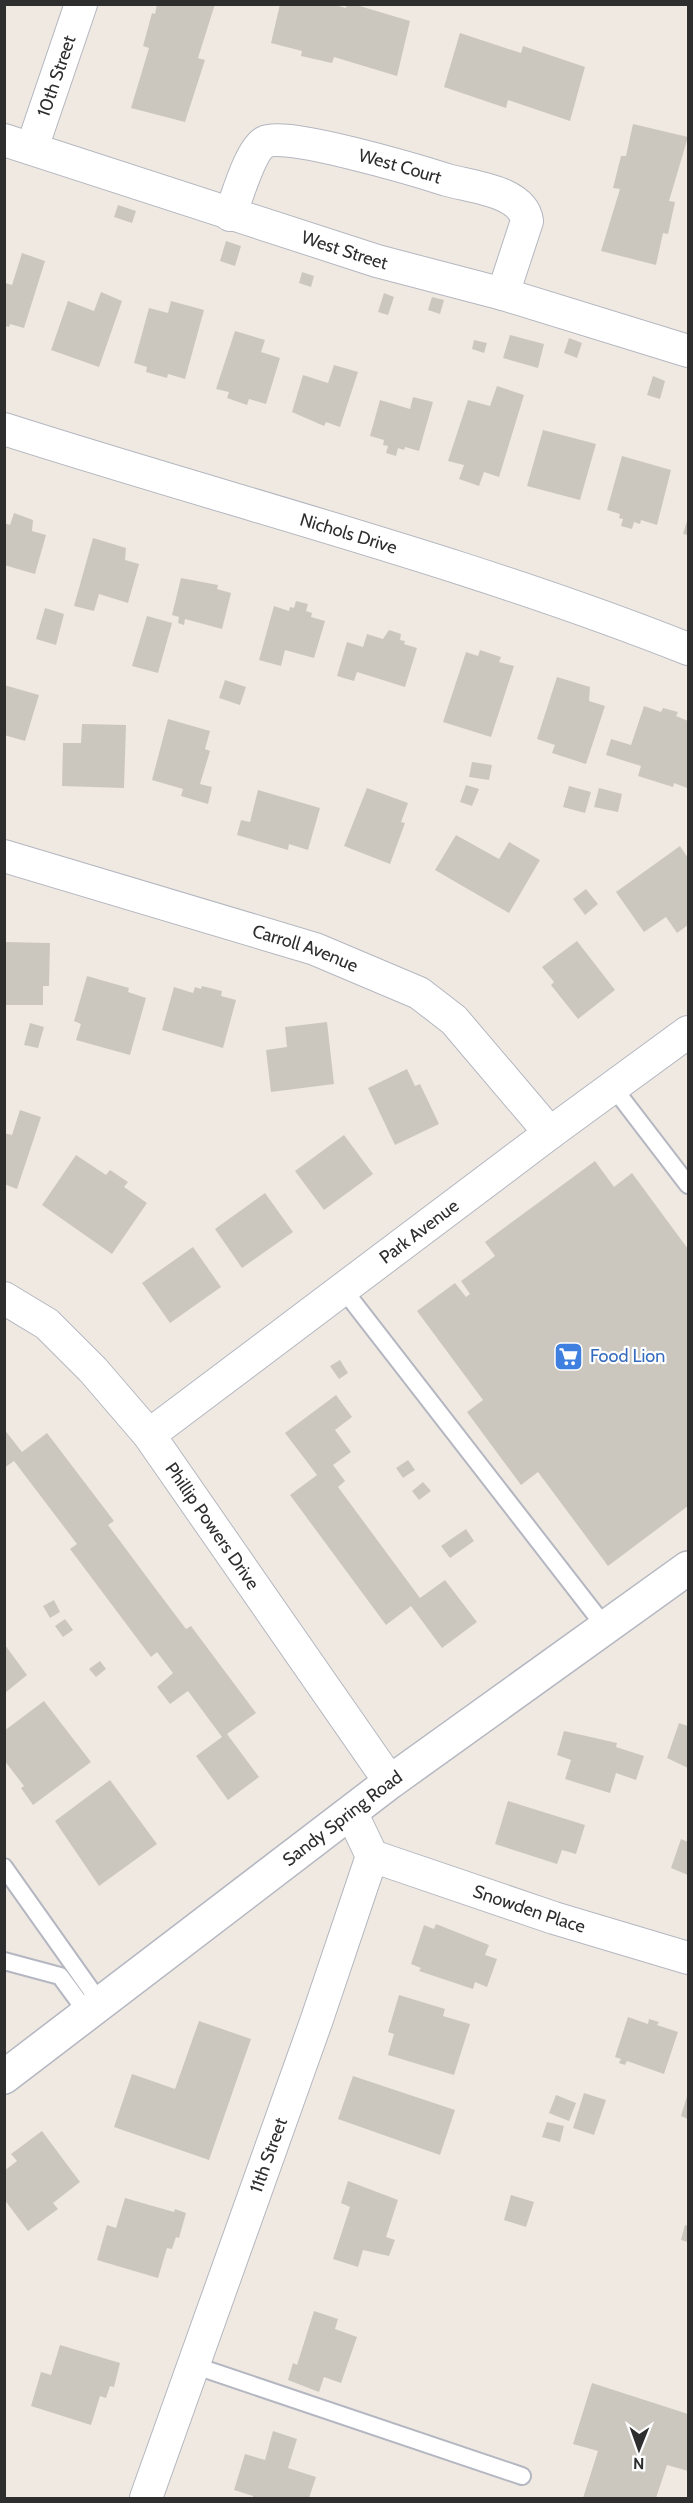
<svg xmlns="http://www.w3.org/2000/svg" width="693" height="2503" font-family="Cabin,sans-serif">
<rect width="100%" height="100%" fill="#efe9e1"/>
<path fill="#cbc7bf" d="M157,4H215L198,58L205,60L185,122L131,108L149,48L143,46L152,13L155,14Z
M280,4H330L346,8L347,4H353L410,21L397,76L334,57L332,63L301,56L302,51L271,43Z
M460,33L521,53L523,46L585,67L570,121L508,100L506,108L444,87Z
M633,124L688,137L669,201L675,202L668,234L663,233L656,265L601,251L620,189L613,188L621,156H626Z
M118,205L136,211L132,223L114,217Z
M226,241L241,246L235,266L220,261Z
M22,253L45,261L24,328L10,324L9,327L5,326V283L12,285Z
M302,272L314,276L311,287L299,283Z
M101,292L122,301L99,367L51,350L68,301L94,311Z
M384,293L394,297L388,315L378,312Z
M432,297L444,300L440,314L428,310Z
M171,301L204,310L185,379L168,374L167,378L146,372L147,367L134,363L149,308L168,313Z
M235,331L265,340L261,352L280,358L266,404L249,399L247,405L227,398L229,392L216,389Z
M510,335L544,344L538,368L503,358Z
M569,338L582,343L577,358L564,353Z
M474,340L487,343L484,353L472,349Z
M334,365L358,372L340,427L326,422L324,426L292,412L303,375L328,383Z
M653,376L665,381L660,399L647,395Z
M497,386L524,395L499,477L484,472L479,486L459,479L464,465L448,461L468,400L490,406Z
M413,397L433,402L419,451L405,447L404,450L398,448L396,456L386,453L388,446L383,445L384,440L370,436L380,400L410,409Z
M543,430L596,444L580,500L527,486Z
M622,456L671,470L657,525L641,520L640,524L634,522L632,529L621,526L623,519L619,518L620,514L607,510Z
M14,513L33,520L32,531L46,535L35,574L4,565V523L10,525Z
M688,518V535L683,534Z
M93,538L126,548L125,560L139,564L128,603L99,594L94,611L74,606Z
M181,578L218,585L217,589L231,593L222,629L185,619L184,625L178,623L179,617L172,615Z
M296,601L308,604L306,611L312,613L311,617L325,621L314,658L285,650L281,666L259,660L274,606L289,611L290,607L294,608Z
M45,608L64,614L56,645L36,639Z
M147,616L172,623L158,673L132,666Z
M389,630L401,634L400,640L405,641L404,644L417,648L405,687L357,672L354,681L337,676L347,642L363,647L367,634L383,639Z
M480,650L501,657L499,662L514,666L491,737L443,722L466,652L478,656Z
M557,677L590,687L589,701L605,706L586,764L552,753L555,745L537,739Z
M225,680L246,687L240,705L219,698Z
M4,685L39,695L25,741L4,735Z
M644,706L661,712L663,708L678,712L676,716L688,721L687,788L674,783L673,787L638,776L641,766L606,755L611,739L631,745Z
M168,719L210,731L205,749L210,751L200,784L212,787L208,804L181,796L183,789L152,780Z
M82,724L126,725L124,788L62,786L63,743H81Z
M472,762L492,765L489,780L469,777Z
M466,785L479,789L472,806L460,802Z
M569,786L591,792L585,813L563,807Z
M367,788L408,803L401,822L405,823L390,864L344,846Z
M599,788L622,794L618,812L594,807Z
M258,790L320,808L308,850L289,844L288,850L237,835L241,820L250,822Z
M456,835L499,859L509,842L540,860L509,913L435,870Z
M680,846L688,858V925L677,933L666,917L644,932L616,892Z
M586,889L598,904L585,915L573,899Z
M577,941L615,990L578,1019L551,985L554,982L542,967Z
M4,942L50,943L49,986H43V1005H4Z
M87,976L129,988L128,992L146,998L130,1055L76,1040L81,1024L74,1021Z
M202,986L222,991L221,996L236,1000L223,1048L162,1030L174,987L193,993L195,987L201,989Z
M327,1022L334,1084L271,1092L266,1050L287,1047L285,1027Z
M30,1023L44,1027L38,1048L24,1045Z
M407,1069L415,1086L420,1084L439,1124L395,1145L368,1088Z
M20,1110L41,1117L17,1189L4,1184V1133L12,1135Z
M344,1135L373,1174L324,1210L295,1171Z
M76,1155L106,1175L110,1170L128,1182L124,1187L147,1203L112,1254L42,1205Z
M595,1161L614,1187L632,1173L688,1249V1506L608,1566L538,1472L521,1485L467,1412L483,1400L417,1311L455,1283L466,1297L470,1294L461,1281L495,1256L485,1242Z
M265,1193L293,1232L242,1268L215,1229Z
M193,1247L221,1287L170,1323L142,1283Z
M340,1360L348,1373L339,1379L330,1366Z
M336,1395L352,1417L335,1430L351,1452L333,1465L345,1481L338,1487L420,1598L445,1580L477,1622L442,1648L411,1606L386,1625L290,1495L317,1475L285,1433Z
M4,1429L22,1452L47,1433L114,1521L108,1525L155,1588L186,1629L191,1626L256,1713L227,1734L259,1777L228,1800L196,1756L222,1737L188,1691L170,1704L157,1687L173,1673L157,1652L151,1657L70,1549L77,1544L14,1461L4,1468Z
M408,1460L415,1470L403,1478L396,1468Z
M423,1482L431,1491L419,1500L412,1491Z
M466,1529L474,1541L450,1558L441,1546Z
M54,1600L60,1612L50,1618L43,1606Z
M65,1619L73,1630L63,1637L55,1626Z
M5,1645L27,1675L5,1693Z
M100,1661L106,1669L96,1677L89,1669Z
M44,1701L91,1762L33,1805L21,1788L24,1786L4,1760V1731Z
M679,1723L688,1726V1768L667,1758Z
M564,1731L617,1743L616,1747L644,1756L636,1780L616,1773L610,1793L565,1779L571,1760L557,1755Z
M110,1780L157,1844L99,1886L55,1821Z
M508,1801L585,1825L576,1854L562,1850L557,1864L495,1844Z
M681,1839L688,1842V1875L671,1868Z
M436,1924L489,1945L485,1955L497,1959L487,1987L475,1982L473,1989L419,1971L421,1968L411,1964L424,1925L434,1929Z
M399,1995L445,2009L443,2016L470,2024L454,2075L388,2055L394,2034L388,2032Z
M628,2017L648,2024L649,2019L659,2022L657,2025L678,2032L664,2074L627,2061L625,2065L619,2063L621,2059L615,2057Z
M199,2021L251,2039L209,2160L114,2127L132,2074L175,2089Z
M353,2076L455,2110L440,2155L338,2119Z
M584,2093L606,2100L594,2135L573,2128Z
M688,2093V2119L681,2116Z
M556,2095L576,2103L569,2121L549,2113Z
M547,2122L564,2126L560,2142L542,2137Z
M42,2131L80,2182L53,2203L58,2209L28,2231L4,2199V2171L17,2161L11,2154Z
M348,2181L398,2200L386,2237L395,2240L389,2256L363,2250L358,2267L333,2259L350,2207L341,2203Z
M511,2195L534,2202L526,2227L504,2220Z
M125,2198L174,2212L175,2209L186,2213L179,2238L176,2237L172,2249L167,2248L158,2278L97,2260L107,2225L116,2228Z
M685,2225L688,2226V2242L681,2240Z
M314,2311L338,2319L335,2329L357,2337L341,2383L324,2377L319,2392L288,2380L293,2363L297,2365Z
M60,2345L120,2363L114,2387L110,2386L106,2398L100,2396L91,2425L31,2406L41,2372L51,2375Z
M592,2383L688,2414V2471L667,2465L656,2498H583L598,2451L573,2444Z
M273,2431L297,2439L288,2468L316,2477L309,2498H253V2496L234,2490L245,2454L265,2460Z"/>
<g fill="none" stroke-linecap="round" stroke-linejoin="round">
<defs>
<path id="service" d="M613,1087L688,1185
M343,1289L606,1628
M4,1867L101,2004
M4,1961L60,1976L88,2014
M193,2365L522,2476"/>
<g id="minor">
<path id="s1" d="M4,140L377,261L503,294L688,351"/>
<path id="s2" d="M32,148L81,4"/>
<path id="s3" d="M230,215C237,198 250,150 265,142C285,131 419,171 447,180C472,187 523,191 527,221L503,294"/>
<path id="s4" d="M4,429C232,502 466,561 688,649"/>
<path id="s5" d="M4,856L315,949L419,993L454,1020L550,1133"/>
<path id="s6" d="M4,1298L47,1324L93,1370L149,1435L390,1782"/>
<path id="s7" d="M149,1435L550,1133L688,1032"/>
<path id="s8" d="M372,1856L554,1918L688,1958"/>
<path id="s9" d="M146,2498L316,2022L372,1856L351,1812"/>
</g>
<g id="tertiary">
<path id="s10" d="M4,2077L390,1782L688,1568"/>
</g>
</defs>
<use href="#service" stroke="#b4b7c1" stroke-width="20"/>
<use href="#minor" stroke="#b4b7c1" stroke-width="34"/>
<use href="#tertiary" stroke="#b4b7c1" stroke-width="36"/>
<use href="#service" stroke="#fff" stroke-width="16"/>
<use href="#minor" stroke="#fff" stroke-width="32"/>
<use href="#tertiary" stroke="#fff" stroke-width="33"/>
</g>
<defs>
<symbol id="supermarket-square" viewBox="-11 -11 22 22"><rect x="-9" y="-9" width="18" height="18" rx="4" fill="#3f7fe0" stroke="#fff"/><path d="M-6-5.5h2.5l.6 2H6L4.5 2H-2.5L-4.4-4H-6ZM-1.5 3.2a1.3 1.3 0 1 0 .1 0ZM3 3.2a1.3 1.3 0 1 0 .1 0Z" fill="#fff"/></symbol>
</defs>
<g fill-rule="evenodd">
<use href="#supermarket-square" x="552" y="1340" width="33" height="33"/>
</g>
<g text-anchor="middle" stroke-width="4.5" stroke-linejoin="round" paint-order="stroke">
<g font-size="18" fill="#2e2e2e" stroke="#fff">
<text dy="6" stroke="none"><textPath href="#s2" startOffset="76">10th Street</textPath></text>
<text dy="6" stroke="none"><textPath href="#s3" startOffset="220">West Court</textPath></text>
<text dy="6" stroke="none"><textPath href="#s1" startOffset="358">West Street</textPath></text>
<text dy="6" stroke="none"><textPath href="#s4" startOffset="360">Nichols Drive</textPath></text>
<text dy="6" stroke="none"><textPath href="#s5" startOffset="315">Carroll Avenue</textPath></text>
<text dy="6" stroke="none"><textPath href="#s7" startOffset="338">Park Avenue</textPath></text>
<text dy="6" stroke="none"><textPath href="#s6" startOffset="312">Phillip Powers Drive</textPath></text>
<text dy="6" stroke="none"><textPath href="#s10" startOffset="426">Sandy Spring Road</textPath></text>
<text dy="6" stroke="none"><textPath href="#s8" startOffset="166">Snowden Place</textPath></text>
<text dy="6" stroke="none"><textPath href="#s9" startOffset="364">11th Street</textPath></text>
</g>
<g font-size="18" fill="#366cbe" stroke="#fff" text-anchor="start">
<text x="590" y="1362">Food Lion</text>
</g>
</g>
<rect width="693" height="2503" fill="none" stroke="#2e2e2e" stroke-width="12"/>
<g transform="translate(639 2449) rotate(181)" stroke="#ffffff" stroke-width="4.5" paint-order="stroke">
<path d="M0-4.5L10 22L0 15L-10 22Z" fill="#2e2e2e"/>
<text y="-9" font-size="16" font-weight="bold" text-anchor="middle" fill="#2e2e2e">N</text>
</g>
</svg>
